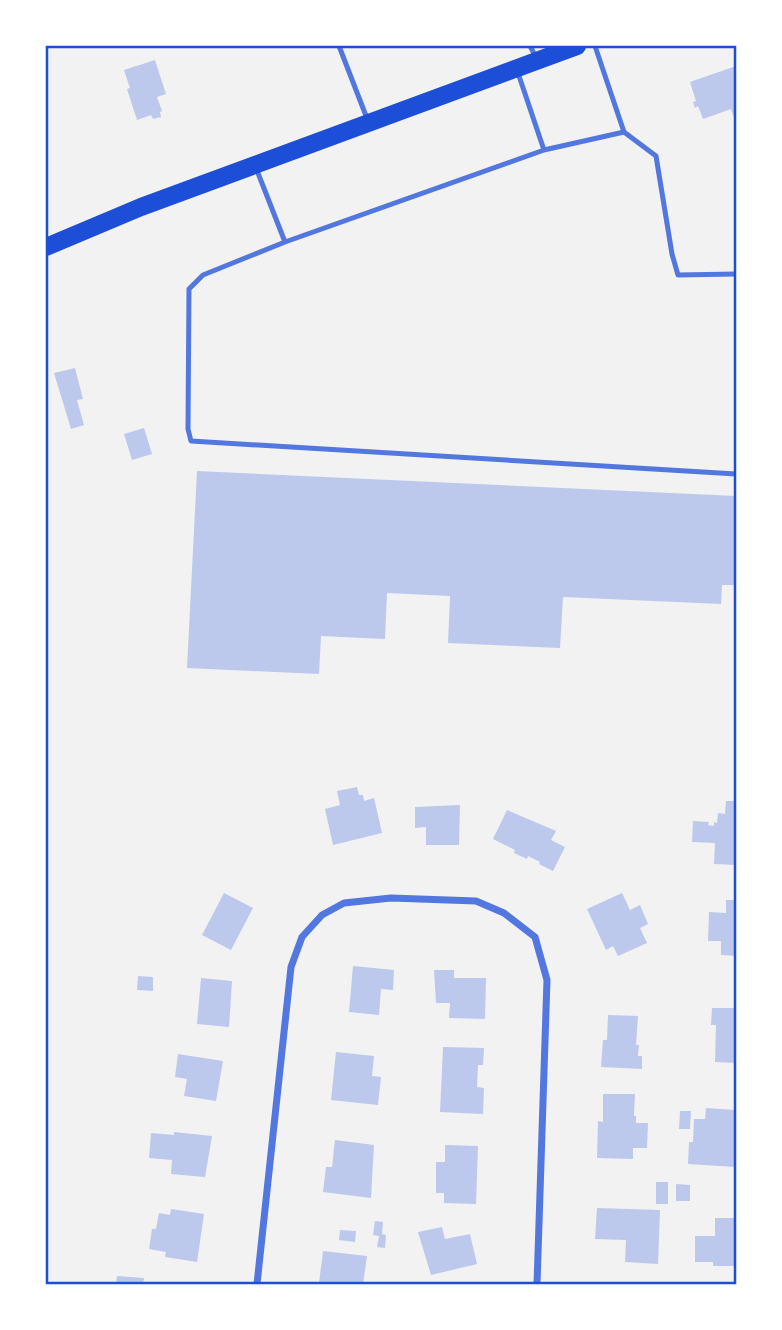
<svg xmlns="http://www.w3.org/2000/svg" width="782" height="1330" font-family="'Libre Baskerville',serif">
<rect width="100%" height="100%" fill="#f2f2f2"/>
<path fill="#bdc9ec" d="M155,60L166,94L157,97L162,111L160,112L161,117L153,119L151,115L137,120L127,89L130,88L124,70Z
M736,66V124L731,109L703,119L698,106L695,108L693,102L696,101L690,82Z
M75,368L83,399L77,400L84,425L71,429L54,373Z
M144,428L152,454L132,460L124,434Z
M197,471L736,496V585H722L721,604L563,597L560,648L448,643L450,596L387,593L385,639L321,636L319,674L187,668Z
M357,787L359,795H363L364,801L374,798L382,833L333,845L325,809L340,805L337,791Z
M726,801H736V865L714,864L715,843L692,842L693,821L709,822L708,825L714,826V822L717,823L718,813L725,814Z
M460,805L459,845H426V827L415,828V807Z
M507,810L556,831L551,840L565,847L553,871L539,864L540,862L528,856L527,859L514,853L515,850L493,839Z
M224,893L253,908L231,950L202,935Z
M622,893L630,910L640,905L648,924L640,928L647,943L618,956L613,946L606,950L587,909Z
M726,900H736V956L721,955V941H708L709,912L726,913Z
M353,966L394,970L393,990L381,989L379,1015L349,1012Z
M434,970H454V978H486L485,1019L449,1018L450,1003H436Z
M138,976L153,977V991L137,990Z
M201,978L232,981L229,1027L197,1024Z
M712,1008H736V1063L715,1062L716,1025H711Z
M608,1015L638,1016L636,1045H639L638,1056H642V1069L601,1067L603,1040H607Z
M443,1047L484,1048L483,1065H478L477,1087L484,1088L483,1114L440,1112Z
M336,1052L374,1056L372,1076L381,1077L378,1105L331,1100Z
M178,1054L223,1061L216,1101L184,1096L187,1079L175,1077Z
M603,1094H635L634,1116H636V1123H648L647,1148H633V1159L597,1158L598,1121L603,1122Z
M706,1108L736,1110L735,1167L688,1164L689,1142H693L694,1119H705Z
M680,1111H691L690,1129H679Z
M174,1132L212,1136L205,1177L171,1174L172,1160L149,1158L151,1133L174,1135Z
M335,1140L374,1145L371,1198L323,1192L326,1167H332Z
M445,1145L478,1146L476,1204L444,1203V1193H436V1162H445Z
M656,1182H668V1204H656Z
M676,1184L690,1185V1201H676Z
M597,1208L660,1210L658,1264L625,1262L626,1240L595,1239Z
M171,1209L204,1214L197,1262L165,1257L166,1252L149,1249L152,1229H156L159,1213L170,1215Z
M715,1218H736V1266H713V1262H695V1236H715Z
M375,1221L383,1222L382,1234L386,1235L385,1248L377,1247L379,1236L373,1235Z
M442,1227L445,1239L470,1234L477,1264L431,1275L418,1232Z
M340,1230L356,1231L355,1242L339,1240Z
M323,1251L367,1256L363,1284L319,1283Z
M117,1276L144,1278L143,1284H116Z"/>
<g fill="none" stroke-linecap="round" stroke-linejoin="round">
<path stroke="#5277de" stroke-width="5" d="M339,46L368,121
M530,46L536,57
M595,46L624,132L656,156L672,254L678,275L736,274
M517,70L544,150
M256,168L285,242L203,275L189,289L188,429L191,441L736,474
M285,242L544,150L624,132"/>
<path stroke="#5277de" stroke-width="7" d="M257,1284L291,967L302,937L322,915L344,903L391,898L476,901L504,913L535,937L547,980L537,1284"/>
<path stroke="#1d4ed8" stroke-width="18" d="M46,247L141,207L577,46"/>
</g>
<rect width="782" height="1330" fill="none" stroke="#ffffff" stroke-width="94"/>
<rect x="47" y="47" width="688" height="1236" fill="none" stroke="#1d4ed8" stroke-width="2.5"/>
</svg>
